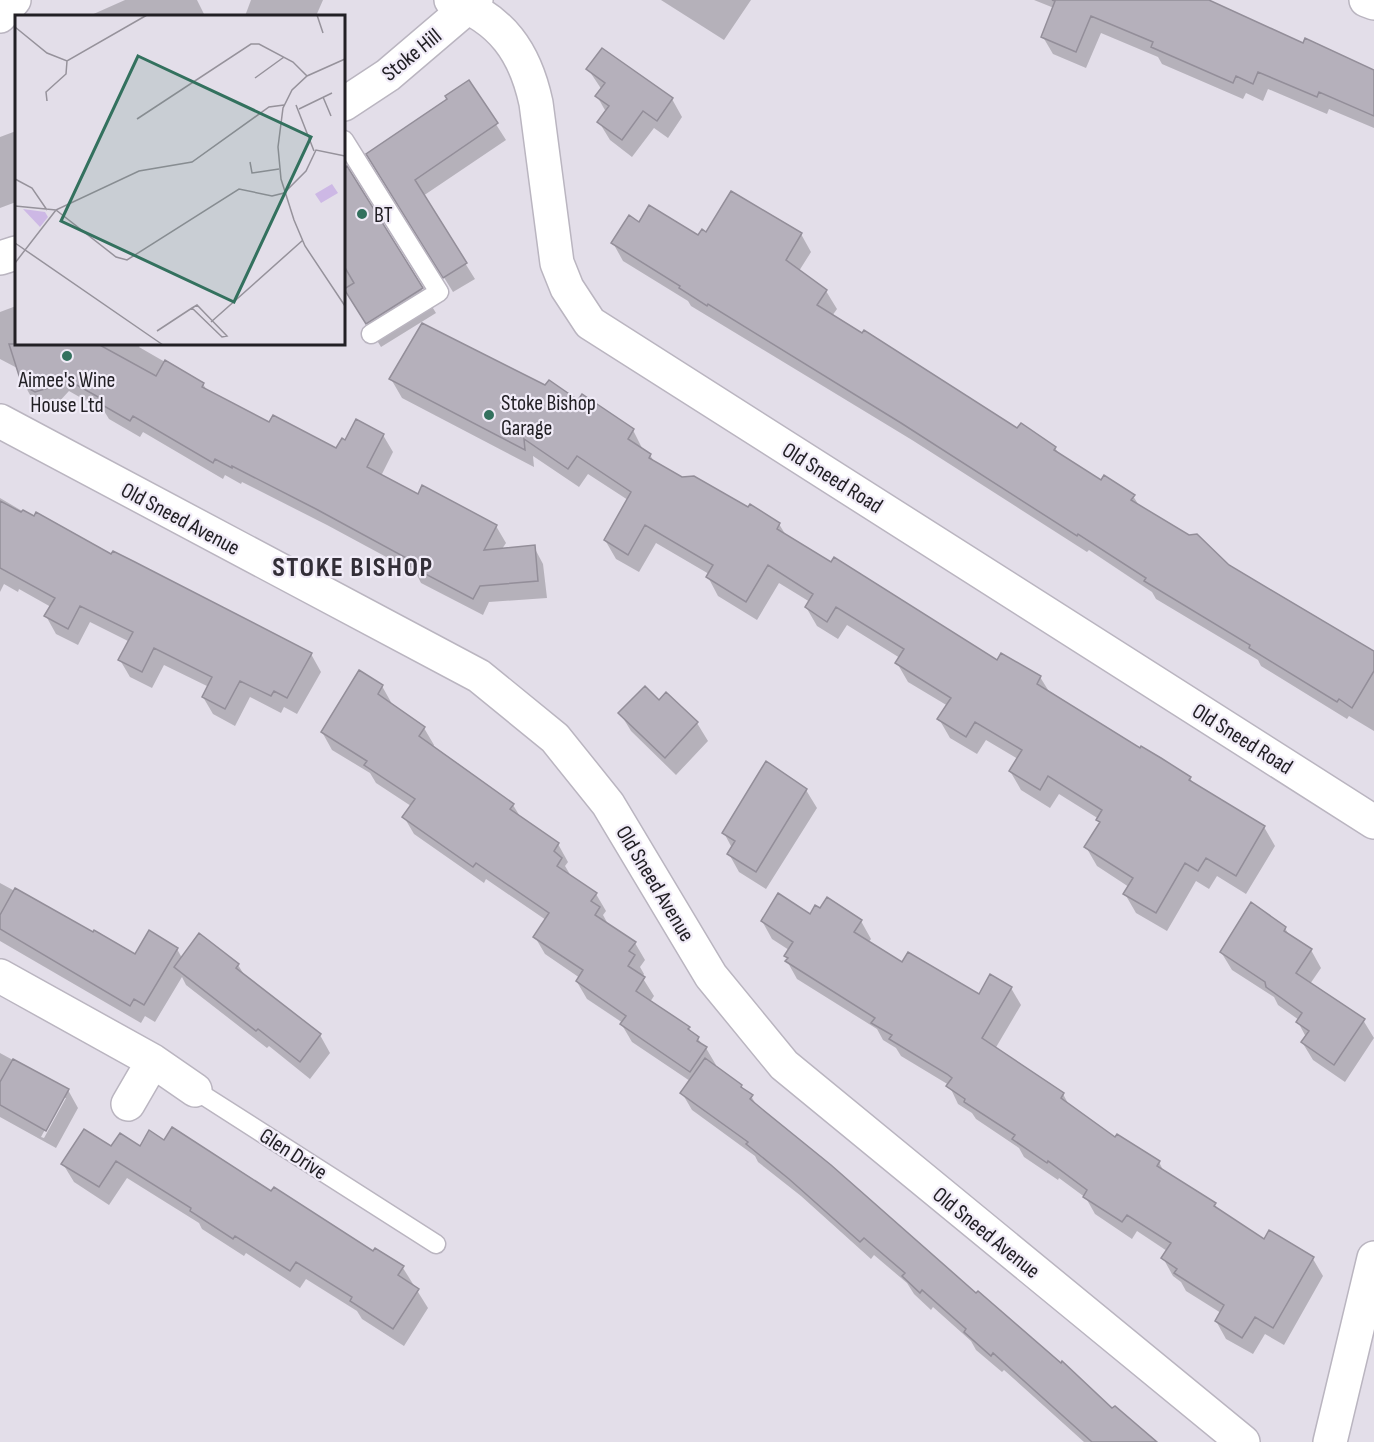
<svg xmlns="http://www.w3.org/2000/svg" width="1374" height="1442" font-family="'Sofia Sans Condensed',sans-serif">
<rect width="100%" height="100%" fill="#e3dee9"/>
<path fill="#0003" fill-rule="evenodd" d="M125,0H197L205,16H89Z
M251,0H323L316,16H245Z
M661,0H751L724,40Z
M1034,0H1204L1303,45L1374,72V128L1329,109L1327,114L1268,89L1263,101L1246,93L1243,99L1162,64L1158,57L1101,33L1086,68L1053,54L1043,37L1054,8Z
M588,69L672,99L682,117L668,138L654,128L632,157L610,140L599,122L606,112L597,96L602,90Z
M469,82L506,140L423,196L475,279L453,292L377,170Z
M16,131V202L0,208V137Z
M344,164L436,313L381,347L344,287Z
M640,224L699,237L706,234H801L811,252L799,271L826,291L837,309L832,316L1018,430L1055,448L1059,454L1102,482L1133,496L1140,507L1228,566L1374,653V731L1349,716L1347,719L1261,666L1258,660L1156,599L1152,592L1089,550L1087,552L912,440L691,306L688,301L623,261L613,243Z
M16,306V344H141L139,347L203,384L208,392L270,424L337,450L346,442L383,435L393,452L381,476L419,496L496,526L506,543L502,549L534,547L543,564L547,598L489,602L483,615L421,583L416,573L327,525L242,482L241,484L225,475L223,479L143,432L140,437L109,419L104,411L69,391L57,404L46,408L34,402L24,384L19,369L0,359V312Z
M391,379L578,402L582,396L633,430L643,450L650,455L655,463L681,479L779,524L787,537L997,662L1040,677L1050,693L1190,778L1194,785L1264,827L1275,846L1246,894L1217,876L1209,889L1196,881L1167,931L1136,913L1125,894L1129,887L1097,866L1086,847L1100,824L1099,819L1059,794L1050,808L1021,790L1010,771L1018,759L986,740L977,754L950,738L939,719L948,706L908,682L897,663L900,658L847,625L838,639L817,626L806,607L810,602L779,583L757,620L718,596L708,577L709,574L656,543L639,572L616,559L605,540L628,500L588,474L579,487L533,456L534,467L402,398Z
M0,498L34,518L311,654L321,672L297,714L284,707L281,713L250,697L235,726L213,714L203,697L209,687L164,665L152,688L130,677L120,660L130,642L90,622L78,645L56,634L46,616L51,607L19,589L18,592L4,584L0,592Z
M382,686L392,704L424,728L434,745L433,747L513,805L521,818L558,844L568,862L565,866L571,876L596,894L606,911L603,915L609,926L635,943L645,960L640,967L644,974L642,977L654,996L650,1002L688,1028L706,1048L716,1065L715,1067L741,1086L744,1091L751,1096L757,1106L976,1295L1113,1410L1155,1442H1084L1004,1370L1002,1372L976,1350L971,1341L933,1307L931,1310L914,1294L907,1283L874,1255L871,1259L801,1196L758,1162L755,1156L692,1110L682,1093L690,1081L632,1042L622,1025L623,1023L587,999L577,982L580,978L545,954L535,937L546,920L486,879L484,883L414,834L404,817L411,806L376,783L370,773L332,750L322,732Z
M666,694L697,723L708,741L676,775L631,731L620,713L659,702Z
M806,790L817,808L766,889L739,872L729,854L732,848L724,833Z
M0,883L135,956L177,949L182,958L238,965L245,976L320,1035L330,1053L310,1079L269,1046L267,1048L186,985L182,977L155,1022L145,1016L141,1023L0,941Z
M810,916L861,921L871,939L868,943L902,964L979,996L1011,988L1021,1005L995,1049L1063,1094L1070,1107L1115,1139L1159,1162L1164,1172L1215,1205L1219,1211L1265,1241L1270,1232L1313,1259L1323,1276L1284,1345L1265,1334L1253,1354L1226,1339L1216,1321L1221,1313L1186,1291L1181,1282L1173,1276L1163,1258L1167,1251L1137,1231L1132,1239L1095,1214L1086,1198L1059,1178L1058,1180L1024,1157L1019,1148L976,1119L972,1113L958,1104L949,1085L901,1056L896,1048L883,1040L877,1029L797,979L787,961L786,956L789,950L772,939L762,921Z
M1285,928L1290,937L1311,950L1321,968L1310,984L1363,1020L1374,1038L1345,1082L1313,1060L1302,1042L1306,1037L1298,1022L1299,1020L1278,1005L1274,997L1232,970L1221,952Z
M0,1053L68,1090L78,1108L56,1148L0,1117ZM62,1098H66L44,1138L41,1137Z
M164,1142L272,1194L374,1253L403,1268L428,1308L404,1346L362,1319L357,1311L306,1279L300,1288L246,1253L244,1256L202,1229L199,1223L127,1178L109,1205L74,1182L63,1164L112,1149L140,1148Z"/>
<path fill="#b5b0bb" stroke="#938e99" stroke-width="1.5" d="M1052,0H1209L1303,43L1305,38L1374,70V116L1319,92L1317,97L1258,72L1253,84L1236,76L1233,83L1151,47L1153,42L1091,16L1076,52L1041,37L1055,1Z
M602,48L673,98L657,121L643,111L622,140L597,122L609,106L595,96L605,83L586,69Z
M469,80L498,123L415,180L467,263L443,278L366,154L447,99L445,96Z
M347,166L423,288L366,324L344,289L354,283L344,266V169Z
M731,191L802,233L786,260L827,290L817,305L862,333L864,330L1017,428L1021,423L1056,447L1054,450L1101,480L1104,475L1135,495L1131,500L1189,535L1197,534L1229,565L1374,651V671L1352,708L1339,699L1337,702L1249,648L1250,645L1144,581L1146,578L1078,534L1077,536L901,423L708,304L707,306L679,288L680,286L611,243L629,215L639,222L649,205L698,235L702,229L706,232Z
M422,323L545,385L549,380L578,400L582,394L634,429L628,439L651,454L649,458L682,477L694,476L748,507L750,504L780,523L777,529L831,562L834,557L997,660L1001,653L1041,676L1037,684L1140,748L1141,746L1161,758L1191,777L1189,780L1265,826L1236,876L1206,858L1198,871L1185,863L1156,913L1123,894L1133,878L1084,847L1100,822L1096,820L1102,810L1048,776L1040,790L1009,771L1022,750L975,722L966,737L937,719L951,698L895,663L904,649L836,607L827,622L805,607L813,594L768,565L746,602L706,577L713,565L645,525L628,555L604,540L631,492L577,456L568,469L524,439L525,450L389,379Z
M9,344H98L156,376L165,360L204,383L202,387L269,422L273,415L336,448L342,438L345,440L356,419L384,434L367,467L418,494L422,485L497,525L484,550L535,545L538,581L480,586L473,599L410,566L412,561L316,509L232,466V468L215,459L213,463L133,416L130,421L97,402L100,398L59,375L48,388L35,392L22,385Z
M0,501L21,512L23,510L34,516L36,512L111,554L113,551L133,561L312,653L287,698L274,691L271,696L240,681L225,709L202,697L212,677L154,648L142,672L118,660L133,632L80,606L68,629L44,616L55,598L0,568Z
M359,670L383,685L378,694L425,727L419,736L514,804L510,809L559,843L554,851L562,858L557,866L597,893L591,901L600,907L595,915L636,942L629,951L635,955L628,966L645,977L636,991L690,1027L688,1029L699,1037L697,1041L707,1047L690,1072L620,1024L626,1016L576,981L583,970L533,937L549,913L476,863L473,867L402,817L415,799L364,765L367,761L321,732Z
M645,686L659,700L666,692L698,722L665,758L618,713Z
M766,761L807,789L756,872L727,854L735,841L722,833Z
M15,888L93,932L94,930L135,954L149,930L178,948L144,1005L134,999L130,1006L0,929V915Z
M778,893L810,914L815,905L820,908L827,897L862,920L854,932L902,962L908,952L979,994L990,974L1012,987L982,1038L1064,1093L1061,1098L1115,1137L1117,1134L1160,1161L1157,1166L1216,1203L1214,1206L1264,1239L1269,1230L1314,1257L1273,1328L1255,1317L1242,1338L1215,1321L1224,1305L1174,1273L1177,1269L1161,1258L1171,1243L1127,1215L1122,1222L1083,1197L1087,1190L1048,1161L1047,1163L1012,1139L1015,1135L964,1102L965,1099L946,1086L952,1078L947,1074L889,1039L892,1035L871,1023L875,1018L785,961L788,958L784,956L793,942L761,921Z
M1251,902L1286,927L1284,931L1312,949L1296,973L1365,1019L1334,1065L1301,1042L1309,1031L1296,1022L1302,1013L1266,987L1265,982L1220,952Z
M199,933L239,964L236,968L321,1034L300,1062L258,1029L256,1031L174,967Z
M705,1058L742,1085L741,1087L753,1095L750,1099L762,1109L831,1165L976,1293L978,1291L1061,1363L1062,1361L1112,1408L1115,1406L1157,1442H1092L993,1353L991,1356L964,1332L966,1329L922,1290L920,1293L902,1276L905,1273L864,1238L860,1242L789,1179L746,1144L748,1142L680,1093Z
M13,1059L69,1089L46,1131L0,1105V1082Z
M172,1127L271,1191L274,1187L373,1251L375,1248L404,1266L398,1275L419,1289L393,1329L350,1301L352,1297L296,1262L290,1271L235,1236L233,1239L190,1211L191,1208L116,1161L99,1187L61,1164L84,1129L111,1146L120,1133L140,1146L149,1130L164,1140Z"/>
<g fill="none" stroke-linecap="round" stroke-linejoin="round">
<defs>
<path id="lane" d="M344,140L439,292L371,334
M195,1090L436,1244"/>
<path id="street" d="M451,0C502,19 525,52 536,103L557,263L567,288L590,323L1374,822
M1366,0L1374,3
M0,16L14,0
M344,104L388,75L476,0
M0,258L16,253
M0,421L479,676L555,738L608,804L711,976L784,1065L1243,1442
M0,976L153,1061L195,1090
M128,1104L153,1061
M1330,1442L1374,1258"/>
</defs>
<use href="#lane" stroke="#bab5c0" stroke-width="21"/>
<use href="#street" stroke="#bab5c0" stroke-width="36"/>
<use href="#lane" stroke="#fff" stroke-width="18"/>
<use href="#street" stroke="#fff" stroke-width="33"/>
</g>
<g fill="#33715e" stroke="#f0ebf7" stroke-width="2">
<circle cx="362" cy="214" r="6"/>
<circle cx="67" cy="356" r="6"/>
<circle cx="489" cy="415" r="6"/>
</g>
<g text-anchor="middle" stroke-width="4.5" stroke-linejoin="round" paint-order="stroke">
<g font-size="22" fill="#222025" stroke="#f0ebf7">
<text transform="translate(411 54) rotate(-39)" y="8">Stoke Hill</text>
<text transform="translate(833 477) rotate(32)" y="8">Old Sneed Road</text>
<text transform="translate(181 518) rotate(28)" y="8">Old Sneed Avenue</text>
<text transform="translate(1243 738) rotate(32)" y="8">Old Sneed Road</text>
<text transform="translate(656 883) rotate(59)" y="8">Old Sneed Avenue</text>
<text transform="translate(294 1153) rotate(33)" y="8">Glen Drive</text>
<text transform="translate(987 1232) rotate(39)" y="8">Old Sneed Avenue</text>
</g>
<g font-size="22" fill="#222025" stroke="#f0ebf7" text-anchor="start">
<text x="374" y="222">BT</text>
<text x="67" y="387" text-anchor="middle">Aimee's Wine<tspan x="67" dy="25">House Ltd</tspan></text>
<text x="501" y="410">Stoke Bishop<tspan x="501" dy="25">Garage</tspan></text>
</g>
<g font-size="28" font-weight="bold" letter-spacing="1.5" fill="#322e37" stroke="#f0ebf7">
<text x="353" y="576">STOKE BISHOP</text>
</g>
</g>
<g transform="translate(15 15)">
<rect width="330" height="330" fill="#e3dee9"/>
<path d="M317,169L323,178L306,188L300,179ZM8,194L30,197L33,202L25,212Z" fill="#cdb8e5"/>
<path fill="none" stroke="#96929b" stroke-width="1.5" d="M302,0L308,18M0,12L32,38L52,46L132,0M330,44L292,61L277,75L268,93L263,132L266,164L279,205L290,231L330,291M240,63L269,42M308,82L316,101M32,86L31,77L51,59L52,46M281,90L299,136M284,94L317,78M122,104L236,29H244L278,47L292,61M235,147L237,158L264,154M0,164L17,173L32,195M0,191L41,195L124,156L177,147L254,92L269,90M41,195L101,242L112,245L224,174L257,181L269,178L291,156L301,135L330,141M0,228L148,330M0,248L41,195M196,307L288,225M142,316L177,293L182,290L212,321L207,322L177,293"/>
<path fill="#33715e" fill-opacity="0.15" stroke="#33715e" stroke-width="3" d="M123,41L296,122L219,287L46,206Z"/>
<rect width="330" height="330" fill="none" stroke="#222025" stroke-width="3"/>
</g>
</svg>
